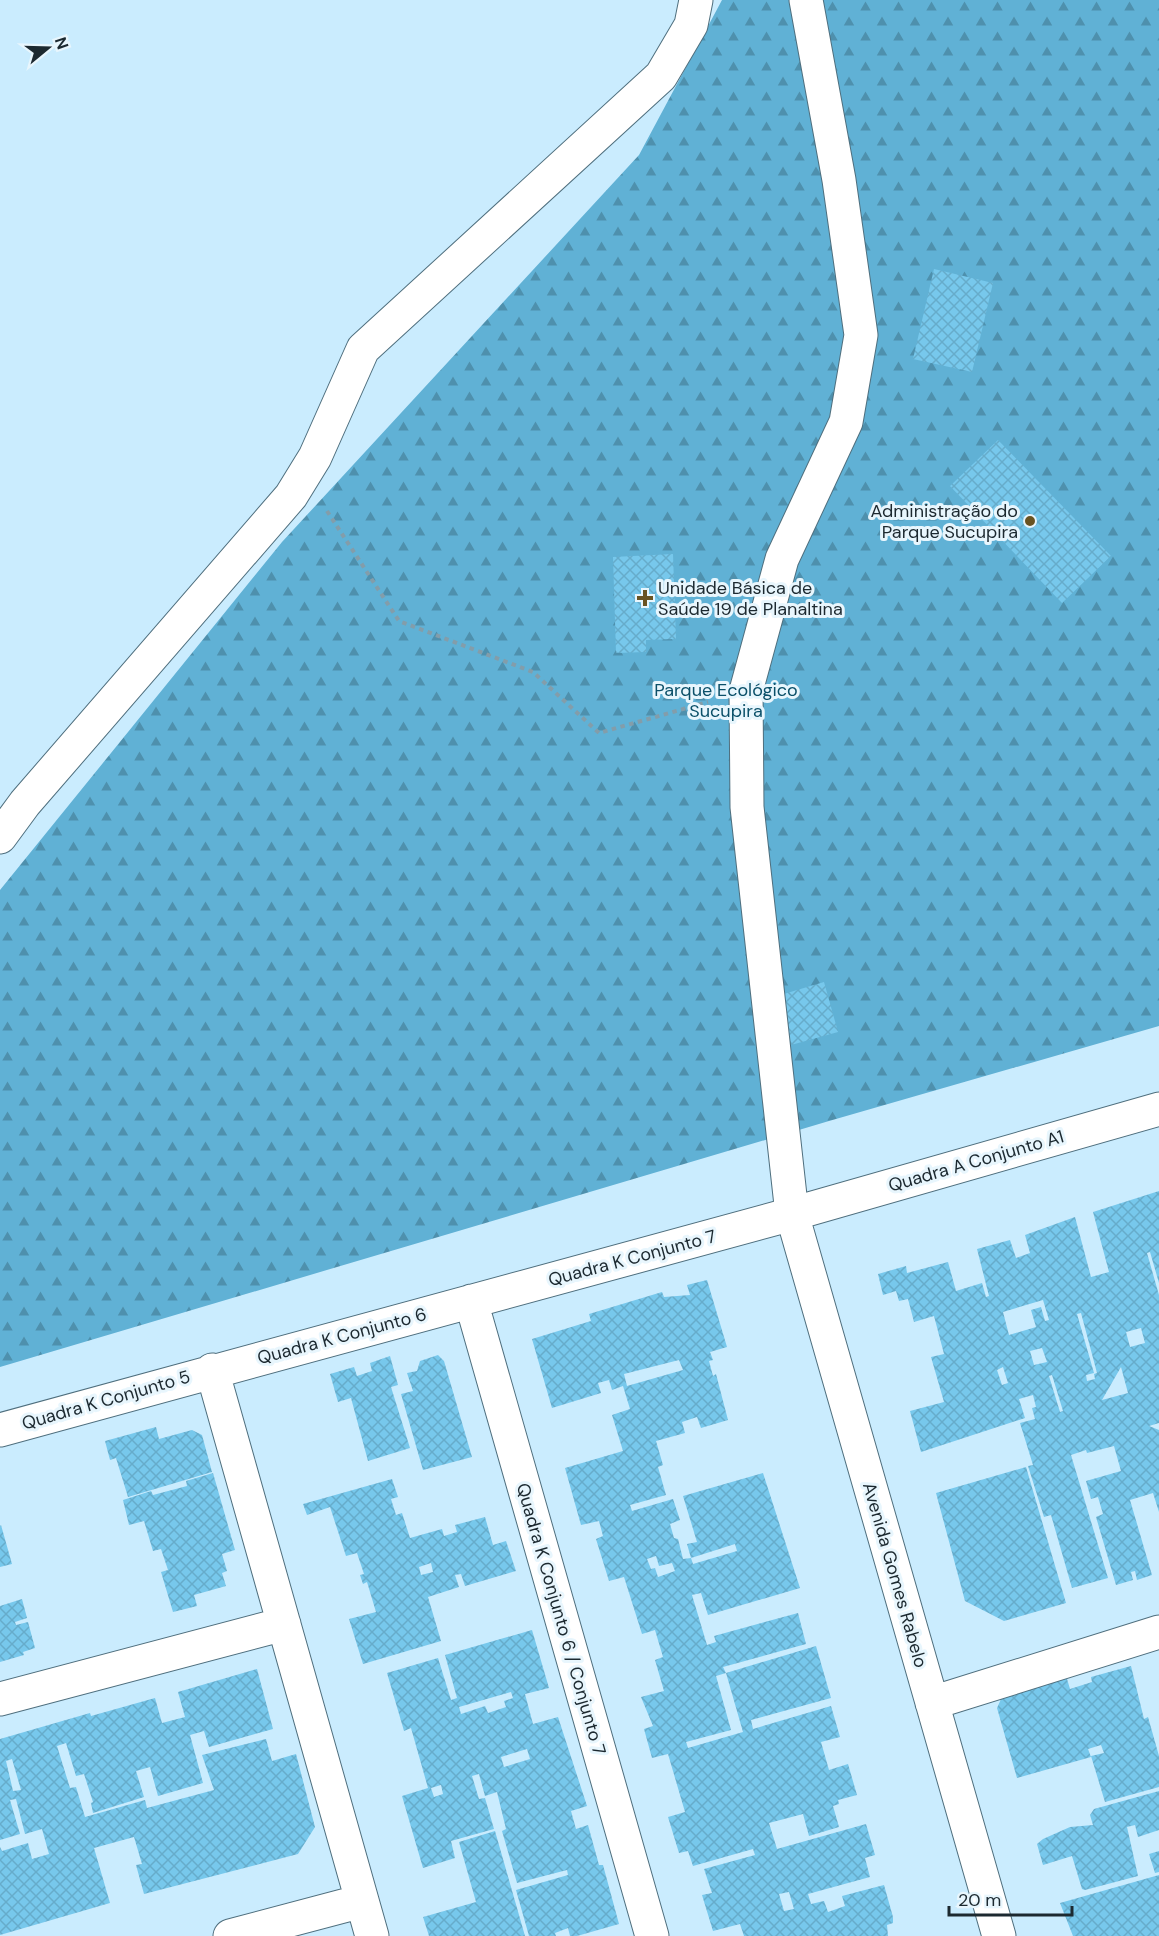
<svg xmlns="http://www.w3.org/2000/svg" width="1159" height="1936" font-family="'DM Sans',sans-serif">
<defs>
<pattern id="forest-firs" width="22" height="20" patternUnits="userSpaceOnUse" patternTransform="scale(1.5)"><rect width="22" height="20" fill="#60b1d5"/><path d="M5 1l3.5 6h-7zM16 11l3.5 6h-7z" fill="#4e90ad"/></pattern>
<pattern id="building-cross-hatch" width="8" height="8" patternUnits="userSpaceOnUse" patternTransform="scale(1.5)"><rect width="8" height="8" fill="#77c8ec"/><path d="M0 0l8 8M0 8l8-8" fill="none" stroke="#66accb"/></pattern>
</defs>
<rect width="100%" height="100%" fill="#caecfe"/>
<path fill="url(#forest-firs)" d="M722,0H1159V1026L829,1121L0,1367V890L282,542L639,155Z"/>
<path fill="url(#building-cross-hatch)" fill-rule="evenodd" d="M934,269L993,283L972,372L913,359Z
M998,440L1111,556L1062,603L950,486Z
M673,554L676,639L646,640V652L616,653L613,557Z
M824,982L838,1032L791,1045L777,996Z
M1159,1191V1283L1150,1252L1147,1253L1159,1295V1423L1149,1426L1159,1430V1512L1153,1493L1130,1500L1152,1575L1137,1580L1135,1571L1131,1572L1133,1580L1116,1585L1096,1517L1103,1514L1098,1497L1091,1499L1086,1481L1121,1471L1114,1446L1087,1453L1086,1450L1071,1455L1108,1578L1072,1588L1051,1515L1044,1517L1028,1466L1033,1465L1020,1423L1035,1419L1032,1408L1036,1407L1033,1395L1019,1399L1025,1418L921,1452L910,1411L944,1402L931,1357L944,1354L934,1316L914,1322L908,1299L899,1301L896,1291L883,1295L878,1274L906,1266L907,1273L948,1262L956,1291L982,1283L986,1297L989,1296L977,1249L1010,1240L1016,1258L1030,1253L1025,1235L1075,1217L1091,1277L1109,1272L1093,1212ZM1043,1300L1049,1320L1045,1321L1041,1307L1031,1310L1036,1327L1009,1335L1003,1312ZM1081,1313L1097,1373L1094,1374L1095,1379L1087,1381L1086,1375L1094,1373L1077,1314ZM1141,1328L1145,1343L1130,1347L1126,1332ZM1042,1348L1047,1362L1034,1365L1030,1351ZM1003,1367L1008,1383L1002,1385L997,1370ZM1121,1367L1128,1393L1102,1400ZM1052,1375L1063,1411L1060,1412L1049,1376Z
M707,1280L727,1347L710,1352L713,1360L709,1361L713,1376L716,1374L728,1420L701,1428L697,1417L682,1422L685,1433L656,1441L663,1465L658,1467L666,1495L630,1505L632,1511L673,1499L680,1520L670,1524L674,1538L678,1539L683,1559L691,1558L693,1564L737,1551L735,1544L691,1558L687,1544L697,1542L683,1496L763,1473L800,1588L708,1615L701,1593L692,1595L707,1645L716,1642L714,1636L798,1613L806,1644L723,1667L726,1673L816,1646L831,1698L751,1720L753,1729L831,1706L840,1737L821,1742L829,1770L848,1764L857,1795L838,1800L839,1804L833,1806L839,1827L809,1836L803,1814L769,1823L777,1849L866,1824L875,1855L865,1858L870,1877L808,1894L811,1904L824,1901L828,1912L845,1906L842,1896L884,1885L893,1917V1923L887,1925L888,1936H744L740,1924L713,1931L702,1895L712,1893L704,1869L755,1855L753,1849L693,1866L688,1851L679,1853L668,1817L685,1812L668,1754L652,1758L644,1729L653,1726L641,1697L664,1691L655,1660L663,1657L655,1630L642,1634L624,1577L609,1581L596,1539L603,1536L599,1521L581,1525L565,1468L623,1451L612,1415L630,1409L623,1386L612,1390L609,1380L598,1383L601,1393L552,1408L532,1339L591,1321L589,1314L662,1292L664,1297L690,1295L687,1285ZM679,1360L683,1370L627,1386L624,1374ZM656,1556L659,1566L672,1563L675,1571L658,1577L655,1568L651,1569L647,1559ZM726,1673L743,1732L688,1748L686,1742L731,1730L716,1676ZM789,1892L794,1909L784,1911L779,1894Z
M438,1355L444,1361L472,1457L423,1470L401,1394L413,1391L407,1373L417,1371L420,1361Z
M390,1356L398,1385L391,1387L410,1448L368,1461L351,1398L338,1402L330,1374L354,1367L357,1376L372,1371L370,1363Z
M156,1427L159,1439L192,1430L202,1435L212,1472L128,1497L116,1458L110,1460L105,1441Z
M1026,1467L1066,1603L1004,1621L965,1601L936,1493Z
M213,1473L235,1550L222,1554L227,1571L222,1573L226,1586L194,1595L197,1606L173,1612L161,1572L168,1570L161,1549L153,1551L144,1521L129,1525L123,1500L151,1491L153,1495L187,1486L186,1481Z
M392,1479L398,1497L391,1499L396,1515L402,1513L410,1538L442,1529L444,1536L457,1532L455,1525L485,1517L493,1545L506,1541L516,1571L465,1586L461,1574L455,1575L459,1587L428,1597L441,1641L363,1664L349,1619L376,1612L367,1582L363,1584L360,1575L364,1574L357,1553L346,1556L330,1507L307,1515L303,1504ZM431,1563L433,1572L421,1575L419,1567Z
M1,1525L12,1564L0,1567V1526Z
M22,1599L27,1618L15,1622L16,1625L28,1622L35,1648L23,1652L24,1655L0,1662V1606Z
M532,1630L549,1688L525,1694L533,1724L558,1717L587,1806L571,1811L576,1829L588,1825L599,1865H603L619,1924L577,1936H570L568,1928L555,1933L556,1936H529L516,1890L568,1875L567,1870L517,1883L502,1831L506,1829L497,1792L485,1796L479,1774L472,1776L479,1799L485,1798L494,1829L451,1841L455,1858L423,1868L402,1796L428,1788L411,1728L404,1731L387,1673L438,1658L451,1700L457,1698L445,1655ZM511,1692L513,1698L504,1701L506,1707L488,1713L485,1706L461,1714L459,1707ZM527,1749L530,1759L504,1767L501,1757ZM441,1785L443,1794L434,1797L431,1788Z
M1062,1662L1070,1689L1092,1682L1091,1677L1131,1666L1144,1719L1148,1717L1159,1756V1787L1105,1802L1091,1756L1104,1753L1101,1745L1088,1749L1091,1757L1017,1778L997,1708L1011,1677Z
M257,1669L273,1729L209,1747L204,1731L190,1735L203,1783L158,1796L150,1767L136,1771L144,1797L93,1813L91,1803L93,1802L84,1774L76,1776L66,1743L57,1746L70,1788L76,1787L85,1817L145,1800L147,1808L214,1790L202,1755L266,1739L272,1761L296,1754L315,1827L298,1854L144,1894L136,1865L142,1864L134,1837L94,1848L110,1903L0,1935V1847L2,1851L28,1843L32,1859L49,1854L42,1829L25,1834L16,1799L10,1800L20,1834L0,1840V1739L90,1713L91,1716L155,1698L162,1723L185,1717L178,1692ZM12,1759L21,1790L13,1791L6,1761Z
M1159,1791V1830L1138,1837L1135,1825L1127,1827L1138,1876L1085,1890L1082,1889L1072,1856L1043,1865L1037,1844L1043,1839L1070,1827L1093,1825L1090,1815L1094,1809Z
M495,1831L525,1936H429L423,1917L476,1902L459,1842Z
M1159,1851V1872L1155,1873L1149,1854Z
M1159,1875V1936H1073L1060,1903Z"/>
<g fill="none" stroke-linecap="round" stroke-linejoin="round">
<defs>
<path id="minor" d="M806,0L839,180L861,335L846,422L782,559L746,691L747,807L792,1214L999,1936
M0,837L25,803L291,496L315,457L363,349L661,76L691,25L696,0
M471,1301L652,1936
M212,1370L372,1936
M0,1430L792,1214L1159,1109
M0,1699L284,1624
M932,1703L1159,1632
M230,1936L362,1901"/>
</defs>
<use href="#minor" stroke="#4f6f7e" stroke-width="35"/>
<path stroke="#839daa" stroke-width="4" stroke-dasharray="4.5 4.5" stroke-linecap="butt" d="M327,511L399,621L533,672L599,733L708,702"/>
<use href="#minor" stroke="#fff" stroke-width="33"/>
</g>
<g fill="#695322" stroke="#e8f6fd" stroke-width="2">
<circle cx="1030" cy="521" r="6"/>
<path d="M642 589h6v6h6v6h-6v6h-6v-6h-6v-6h6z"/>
</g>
<g text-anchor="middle" stroke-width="6" stroke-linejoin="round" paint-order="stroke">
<g font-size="18" fill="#1c2930" stroke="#e8f6fd" text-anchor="end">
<text x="1018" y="517">Administração do<tspan x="1018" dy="21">Parque Sucupira</tspan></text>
<text x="658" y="594" text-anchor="start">Unidade Básica de<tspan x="658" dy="21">Saúde 19 de Planaltina</tspan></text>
</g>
<g font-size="18" fill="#0b5069" stroke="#e8f6fd">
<text x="726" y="696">Parque Ecológico<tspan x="726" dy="21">Sucupira</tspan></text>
</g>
<g font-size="18" fill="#1c2930" stroke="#e8f6fd">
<text transform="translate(976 1161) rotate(-16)" y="6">Quadra A Conjunto A1</text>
<text transform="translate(632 1258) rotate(-15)" y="6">Quadra K Conjunto 7</text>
<text transform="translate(342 1336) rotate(-15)" y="6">Quadra K Conjunto 6</text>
<text transform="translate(106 1400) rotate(-16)" y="6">Quadra K Conjunto 5</text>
<text transform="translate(895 1575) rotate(74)" y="6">Avenida Gomes Rabelo</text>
<text transform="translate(561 1619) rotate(74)" y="6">Quadra K Conjunto 6 / Conjunto 7</text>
</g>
</g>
<g transform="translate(48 48) rotate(71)" stroke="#e8f6fd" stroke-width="4.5" paint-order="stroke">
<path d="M0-4.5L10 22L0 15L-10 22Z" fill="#1c2930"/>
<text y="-9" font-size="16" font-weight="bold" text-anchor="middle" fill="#1c2930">N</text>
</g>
<path d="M949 1906v9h123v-9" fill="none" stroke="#1c2930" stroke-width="3"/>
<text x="958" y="1906" font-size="18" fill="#1c2930" stroke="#e8f6fd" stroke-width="4.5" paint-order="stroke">20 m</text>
</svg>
